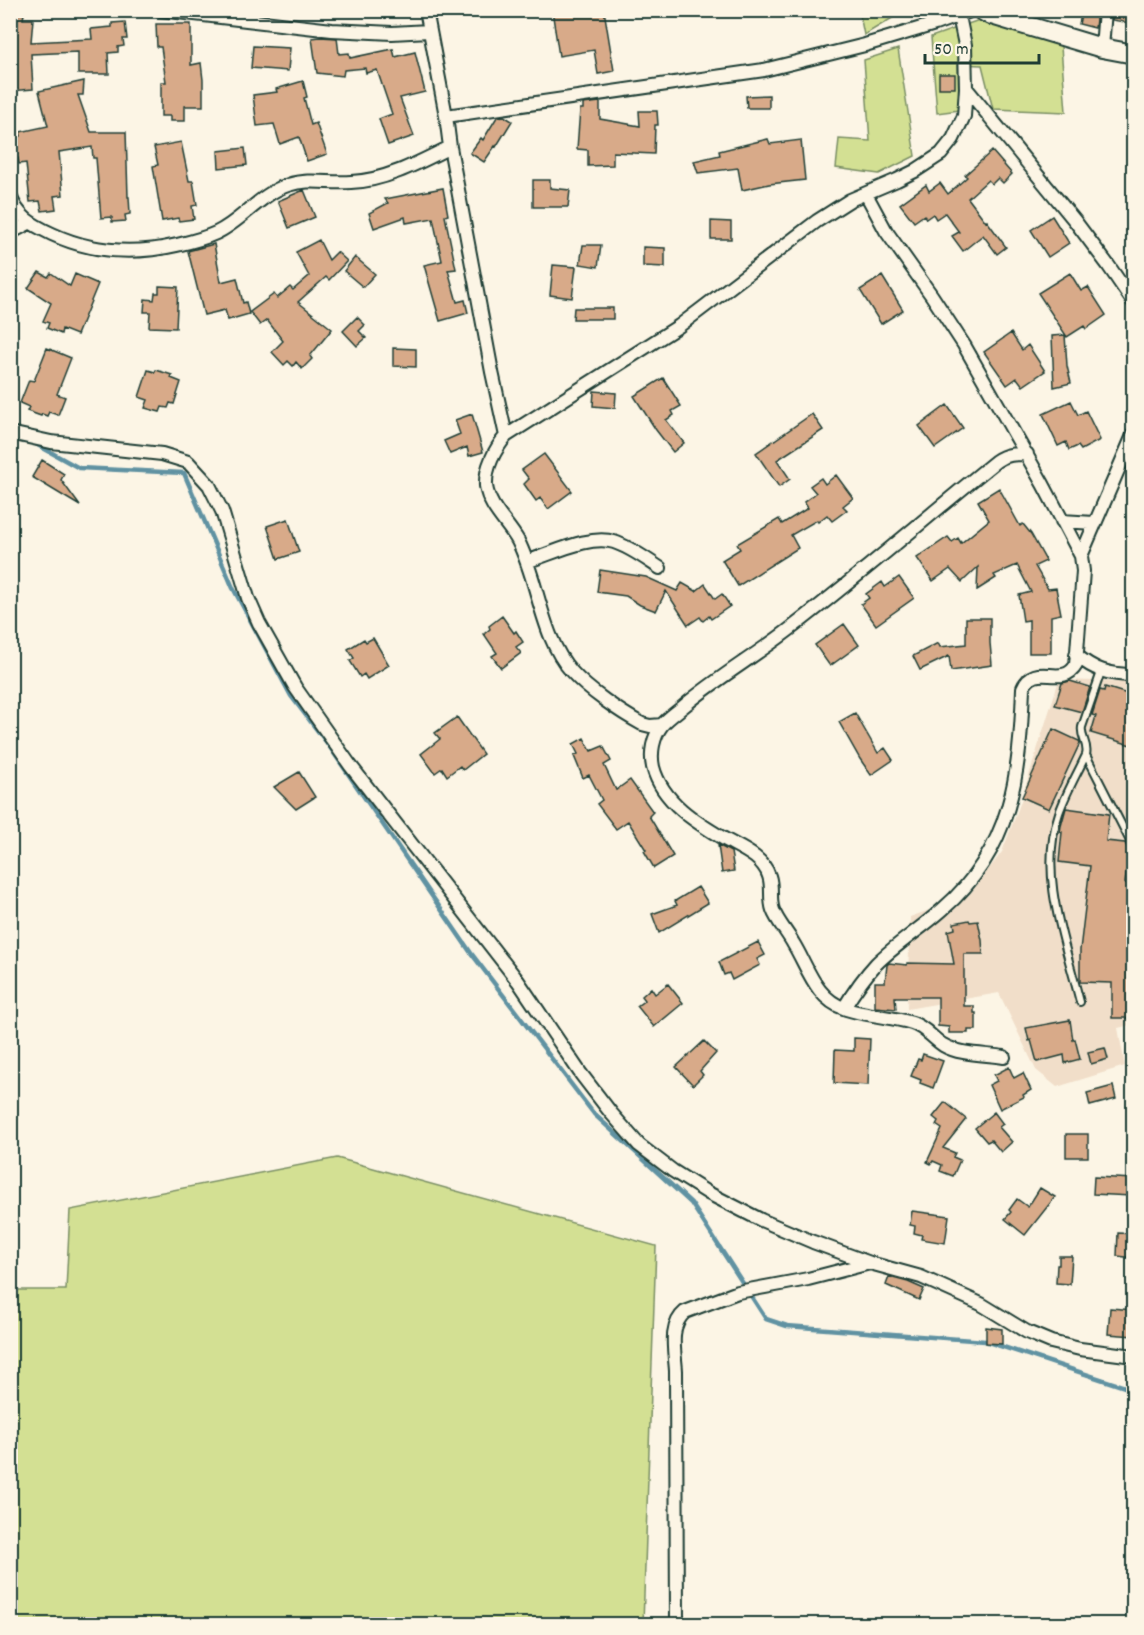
<svg xmlns="http://www.w3.org/2000/svg" width="1144" height="1635" font-family="Dekko,sans-serif">
<rect width="100%" height="100%" fill="#fcf5e5"/>
<filter id="ink" filterUnits="userSpaceOnUse"><feTurbulence type="fractalNoise" baseFrequency=".0167" numOctaves="2"/><feDisplacementMap in="SourceGraphic" scale="12" xChannelSelector="R" yChannelSelector="G"/><feConvolveMatrix kernelMatrix="1 2 1 2 8 2 1 2 1" color-interpolation-filters="sRGB"/></filter>
<g filter="url(#ink)">
<path fill="#f1dec9" d="M1059,680L1133,682L1134,1024L1118,1028L1125,1066L1057,1087L1036,1070L999,993L907,1009L910,917L968,896L1002,852L1020,804Z"/>
<path fill="#d3e093" stroke="#798e64" stroke-width="1.5" d="M859,10H904V11L864,35Z
M982,19L1060,34L1066,112L993,109L982,65L958,64L959,110L937,113L931,37Z
M898,49L915,156L879,174L836,168L839,139L870,141L864,60Z
M337,1158L656,1246L643,1624H11V1290H66L70,1210Z"/>
<g fill="none" stroke-linecap="round" stroke-linejoin="round">
<path stroke="#6092a2" stroke-width="4.5" d="M34,443L79,468L184,473L233,588L291,696L327,743L471,953L594,1114L691,1203L766,1319L787,1326L985,1341L1134,1390"/>
</g>
<path fill="#d8aa89" stroke="#1f3d34" stroke-width="1.5" d="M552,10H604L614,71L598,74L594,50L559,56Z
M1082,10H1097L1095,28L1079,24Z
M1113,10H1132L1130,23L1112,20Z
M10,13L24,14L23,19H33L31,42L92,39L91,29L112,27V23L125,22L127,39H123L124,46L118,47V52L108,53L109,74H78V52L31,54L33,89L10,91Z
M156,24H191V65L201,63L203,80V106H185V121H170V116H161V82H166L161,47H157Z
M320,37L337,38L339,54L349,53L350,58L393,49L395,57L415,52L425,92L400,98L414,136L388,145L379,119L392,114L377,70L366,73L365,68L344,70L343,76L317,73L312,38Z
M253,46L290,48L288,71L251,68Z
M939,74H955V88H939Z
M84,81L83,95H78L91,132H126L128,197H129L130,214L125,215L126,221L112,222V217L101,218L96,158H93L92,147L59,152L63,195L54,196L56,209L42,211L40,201L30,202L26,163L19,164L18,158L12,159L10,138L21,136L20,132L48,126L39,91Z
M303,81L307,97L304,98L311,125L316,123L327,154L307,161L299,137L280,144L274,124L257,126L253,95L277,92L276,89Z
M769,95V108H747L746,96Z
M600,102V119L640,126L639,111H657L658,125H655L654,154L613,152V165L588,166V150L577,149L580,109H583V104Z
M504,116L512,121L496,147L495,146L484,162L470,153L481,138L483,140L497,117Z
M768,139L770,144L801,140L805,180L769,184L742,190L738,168L698,173L694,161L720,155L719,151Z
M181,142L189,181H193L197,205L192,206L194,219L179,221L178,218L162,221L153,166L158,165L154,147Z
M245,148L247,165L219,168L218,151Z
M992,151L1012,174L1003,183L998,178L992,184L988,180L968,198L986,222L987,221L1006,247L997,254L983,235L963,251L952,236L959,232L945,213L936,219L933,214L926,219L924,215L914,222L900,204L926,185L929,191L940,183L948,194L967,177L965,175Z
M533,180H550V188L570,190L568,207H533Z
M443,188L448,215L445,216L456,269L448,270L457,302L465,300L468,313L440,321L424,265L442,261L433,218L406,223L405,217L374,228L369,213L388,203L385,199Z
M304,190L315,217L289,228L278,201Z
M1052,216L1069,243L1048,257L1031,230Z
M711,221L731,222V239H711Z
M319,240L329,260L337,252L347,261L329,280L326,277L298,302L332,329L310,356L312,359L302,369L296,362L293,366L288,361L284,365L272,352L283,341L267,320L260,325L250,312L274,294L277,298L290,287L293,290L309,276L296,252Z
M214,244L221,282L237,278L243,303L246,302L249,314L228,320L225,310L204,315L188,251Z
M583,245H601L598,267L580,264Z
M643,247L665,248V267L643,266Z
M355,257L375,274L363,287L344,271Z
M553,265L576,267L572,298L550,295Z
M39,272L48,277L51,273L70,286L75,274L98,284L77,335L62,329L61,334L47,328L49,323L43,321L51,303L28,288Z
M1070,273L1081,291L1088,287L1106,315L1086,329L1084,326L1067,337L1038,293Z
M882,276L903,310L881,324L860,290Z
M159,286L178,287L176,328L149,327L150,312H144L145,299L154,300L155,293H159Z
M574,308H613V319H573Z
M357,317L365,325L359,331L366,338L357,346L343,331Z
M1011,333L1022,350L1028,345L1045,371L1023,386L1017,378L1007,385L984,352Z
M1065,335L1067,366L1071,383L1054,387L1052,336Z
M47,348L71,358L57,394L65,397L58,415L49,412L47,416L42,414L41,416L27,411L29,407L20,403L29,380L34,381Z
M393,348L416,349V367L393,366Z
M148,370L155,372L156,370L172,375L171,378L181,382L174,404L170,403L168,408L162,407L160,412L145,408L148,400L139,397Z
M663,378L681,406L672,411L674,415L666,420L684,443L673,452L656,430L634,396Z
M594,391L616,393L615,408L593,406Z
M1071,401L1078,415L1086,411L1100,440L1081,450L1078,446L1069,450L1066,442L1058,446L1043,414Z
M947,405L963,428L935,448L919,426Z
M472,414L483,452L469,456L467,447L450,454L444,441L460,434L455,420Z
M812,414L823,430L777,460L790,479L779,487L756,453Z
M544,454L572,491L548,509L540,498L536,501L524,484L529,479L522,470Z
M42,460L64,474L61,480L80,506L32,477Z
M836,475L853,498L843,506L847,510L832,521L827,515L818,522L817,520L791,535L798,548L738,586L722,560L740,549L737,544L779,519L782,524L808,508L804,502L816,493L810,486L821,478L825,484Z
M999,488L1020,526L1023,524L1031,534L1046,561L1035,566L1048,589L1056,588L1061,614L1051,616V653H1029V620L1023,621L1019,595L1031,592L1017,565L994,575L996,578L977,590L978,567L962,582L950,569L933,581L917,558L948,537L952,542L958,538L961,543L989,520L978,501Z
M288,519L299,552L278,559L267,526Z
M600,570L646,577L677,591L682,583L696,591L705,584L715,599L722,594L730,606L711,619L709,616L703,621L700,617L688,625L666,591L656,611L640,605L626,596L597,592Z
M899,577L914,598L876,625L861,604L869,598L866,594L882,582L885,587Z
M502,616L514,633L516,631L523,642L516,647L521,653L501,668L492,656L497,653L484,634L490,629L489,626Z
M966,618H990V643L992,665L951,671L949,656L920,670L913,656L938,643L940,647L966,644Z
M844,624L859,645L830,666L815,645Z
M373,638L389,665L367,679L364,674L360,677L350,661L354,658L348,649L364,639L366,642Z
M1070,681L1090,687L1082,712L1055,705L1062,683Z
M1105,687L1134,696V746L1091,733L1096,716L1092,715L1100,690L1104,691Z
M855,713L878,753L885,748L893,760L871,775L860,759L839,722Z
M457,717L483,754L463,770L460,766L447,776L442,768L435,773L421,754L440,739L435,733Z
M1053,729L1079,741L1080,743L1049,809L1022,797Z
M584,738L591,751L603,746L611,761L604,765L616,790L630,780L653,812L649,816L673,856L654,868L644,851L646,850L628,821L616,829L597,804L602,800L589,775L583,778L574,756L578,754L573,744Z
M299,772L315,797L296,809L274,787Z
M1066,808L1109,814L1106,841L1125,843L1129,851L1125,883L1134,884V1018H1112V983L1080,982V950L1090,866L1059,862L1062,832H1060L1061,826Z
M718,845L731,852L734,871L722,873Z
M698,887L708,903L659,933L652,914L677,905L675,901Z
M969,920L970,922L978,921L982,940L983,954H964V1006H974V1013H976V1030H968V1033H949V1027L938,1026V997H895L896,1009L875,1007V982H885L887,965L889,963L907,965V963L954,964L948,931L955,929L954,923Z
M758,942L765,955L757,959L760,965L732,980L729,973L724,975L719,962Z
M668,984L683,1003L654,1027L637,1006L645,1000L642,996L651,988L655,994Z
M1070,1020L1073,1040L1075,1039L1080,1059L1065,1063L1064,1055L1037,1062L1031,1040L1029,1041L1026,1028Z
M854,1038L870,1039L868,1085L834,1083L835,1050L854,1051Z
M704,1041L716,1053L700,1071L703,1075L693,1085L676,1067Z
M1105,1048L1108,1059L1091,1064L1088,1052Z
M923,1054L943,1061L933,1088L920,1083L921,1080L911,1076L918,1059L921,1060Z
M1009,1067L1014,1078L1023,1073L1031,1090L1023,1095L1024,1097L1000,1109L989,1085L997,1081L994,1075Z
M1113,1086L1116,1099L1090,1106L1087,1093Z
M945,1102L966,1119L943,1148L955,1153L953,1157L960,1160L953,1176L940,1171L942,1165L933,1161L931,1164L927,1162L942,1129L936,1125L938,1121L933,1117Z
M994,1112L1003,1124L999,1127L1012,1142L1001,1152L991,1140L987,1142L975,1128Z
M1066,1134H1088V1157H1066Z
M1094,1177L1134,1179V1191H1131V1196L1093,1194Z
M1040,1188L1055,1197L1025,1235L1005,1219L1011,1212L1009,1210L1017,1199L1028,1207Z
M912,1211L949,1216L945,1243L921,1239L922,1235L914,1233L915,1226L910,1225Z
M1118,1233L1134,1234V1258L1117,1256Z
M1059,1256H1072L1070,1284L1056,1283L1057,1265H1059Z
M889,1277L908,1282L924,1289L919,1300L886,1285Z
M1110,1308L1134,1310V1336L1108,1334Z
M986,1327L1002,1329V1344L986,1343Z"/>
<g fill="none" stroke-linecap="round" stroke-linejoin="round">
<defs>
<path id="lane" d="M1086,755L1134,849
M1080,1002C1065,942 1038,874 1059,813C1066,793 1077,774 1086,755C1089,744 1080,737 1082,727L1101,672"/>
<path id="street" d="M160,10L332,30L392,33L429,31
M426,10L446,116L450,147L492,372L506,436
M1102,48L1105,10
M966,88L1075,221L1108,265L1134,303
M446,116L764,70L865,45L935,24L973,10
M10,195C17,217 33,225 52,234C93,253 134,255 177,245C190,242 203,239 216,233C242,221 260,194 288,185C309,178 330,184 351,182C385,181 420,162 450,147
M10,233L29,223
M10,433L51,442L162,454L188,462L209,485L222,511L248,598L259,623L295,687L350,765L518,981L581,1074L611,1113L639,1145L673,1171L708,1193L761,1220L813,1242L870,1263L921,1277L981,1304L1027,1332L1051,1342L1080,1349L1134,1356
M1062,521L1094,523
M1081,556L1134,433
M528,561C552,554 590,534 614,542C630,547 646,559 660,568
M1076,655C1094,670 1109,675 1134,675
M662,725L650,726L642,724C620,712 588,690 572,672C541,638 539,582 518,541C508,523 489,508 486,486C485,468 495,449 506,436L679,326L817,221L850,200L897,180L915,171L941,154L953,139L964,116L966,88L965,45L959,16
M844,1008C853,993 863,978 876,964C896,944 922,928 943,909C1012,849 1020,774 1023,688C1035,660 1062,689 1076,665L1083,571L1081,556L1043,484L964,345L932,296L886,231L866,194
M1004,1057C985,1054 960,1055 943,1045C932,1038 925,1027 912,1023C890,1016 867,1016 846,1009C815,999 808,967 793,943C787,932 777,921 773,910C769,899 773,887 769,876C763,857 742,849 726,840C697,823 662,802 653,767C650,753 653,737 662,725C668,718 677,712 684,706C717,678 755,656 790,629C860,575 927,517 996,461C1006,454 1015,454 1027,454
M677,1624L676,1371C675,1352 668,1326 685,1312L738,1292L808,1279L870,1263"/>
<path id="secondary" d="M981,10L988,14L1102,48L1134,54"/>
</defs>
<use href="#lane" stroke="#1f3d34" stroke-width="10"/>
<use href="#street" stroke="#1f3d34" stroke-width="16"/>
<use href="#secondary" stroke="#1f3d34" stroke-width="22"/>
<use href="#lane" stroke="#fcf5e5" stroke-width="6"/>
<use href="#street" stroke="#fcf5e5" stroke-width="12"/>
<use href="#secondary" stroke="#fcf5e5" stroke-width="18"/>
</g>
</g>
<rect width="1144" height="1635" fill="none" stroke="#fcf5e5" stroke-width="36"/>
<rect x="18" y="18" width="1108" height="1599" fill="none" stroke="#1f3d34" stroke-width="2" filter="url(#ink)"/>
<path d="M925 54v9h114v-9" fill="none" stroke="#1f3d34" stroke-width="3"/>
<text x="934" y="54" font-size="18" fill="#1f3d34" stroke="#fcf5e5" stroke-width="4.5" paint-order="stroke">50 m</text>
</svg>
